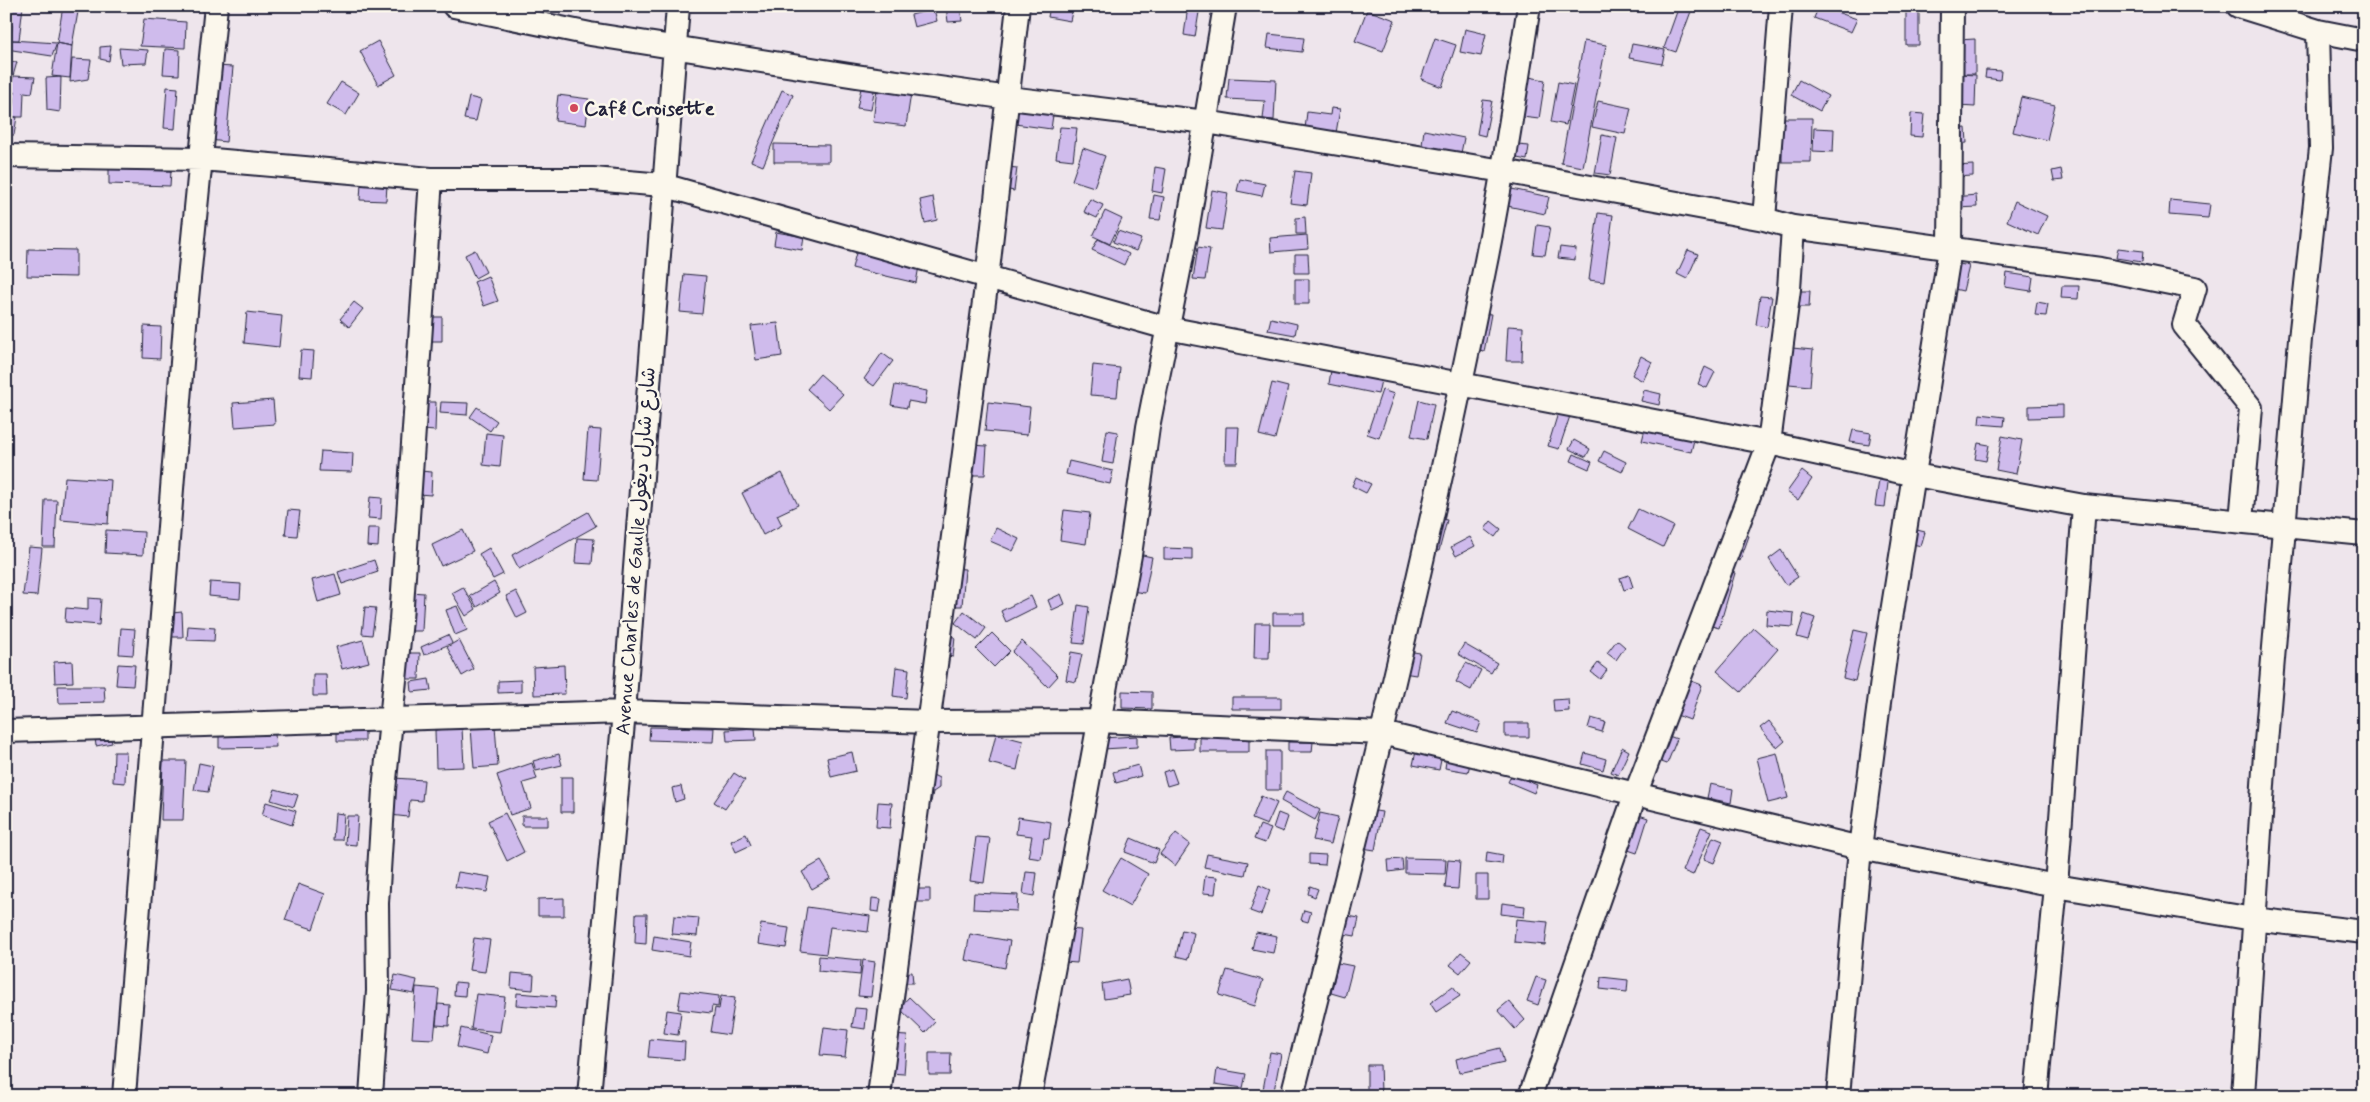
<svg xmlns="http://www.w3.org/2000/svg" width="2370" height="1102" font-family="Mynerve,'Playpen Sans Arabic',sans-serif">
<rect width="100%" height="100%" fill="#eee5ec"/>
<filter id="ink" filterUnits="userSpaceOnUse"><feTurbulence type="fractalNoise" baseFrequency=".02" numOctaves="2"/><feDisplacementMap in="SourceGraphic" scale="10" xChannelSelector="R" yChannelSelector="G"/><feConvolveMatrix kernelMatrix="1 2 1 2 8 2 1 2 1" color-interpolation-filters="sRGB"/></filter>
<g filter="url(#ink)">
<path fill="#cfbbec" stroke="#22223b" d="M11,6H23L19,40H11L12,25L7,24Z
M63,6H79L72,46L57,43Z
M946,6H960L962,21L948,22Z
M1050,6L1073,7L1070,21L1048,17Z
M1188,6H1200L1195,37L1184,35Z
M1679,6H1693L1676,52L1664,48Z
M1819,6L1857,19L1851,32L1814,18Z
M934,9L937,21L914,27L911,15Z
M1367,10L1395,20L1383,51L1355,41Z
M1906,11H1919V45H1906Z
M144,19L186,22L185,48L140,46Z
M1465,29L1486,34L1481,56L1460,52Z
M1269,34L1304,38L1302,52L1267,48Z
M1435,38L1456,45L1442,87L1421,79Z
M6,39L11,40L57,43L52,56L6,49Z
M1975,39V74H1959L1958,40Z
M378,41L396,75L378,85L360,51Z
M1584,41L1606,45L1583,167L1561,163Z
M57,43L72,46L70,78L52,76Z
M1632,44L1665,50L1662,64L1629,58Z
M111,46L109,61L100,59V47Z
M119,48L148,50L146,63L121,64Z
M165,49L180,50L179,75L163,74Z
M72,59L91,60L88,79L70,82Z
M6,61L17,62L13,76H6Z
M217,66L233,67L226,142L210,140Z
M1986,70L2001,71L2000,80L1985,78Z
M1959,74L1976,75L1975,107L1958,106Z
M6,76H13L11,92H15L11,117H6Z
M13,76L35,77L32,93L24,92L23,117H10L15,92H11Z
M61,77L60,112L47,110L46,78Z
M1529,77L1545,80L1539,119L1522,117Z
M1229,78L1276,80L1274,120L1263,119L1265,101L1227,99Z
M1799,80L1828,96L1820,111L1791,95Z
M341,82L359,93L346,115L327,104Z
M1558,82L1574,85L1566,125L1551,122Z
M862,83L875,85L871,110L857,108Z
M167,87L178,88L175,129L164,128Z
M877,88L911,93L906,126L873,122Z
M782,90L793,95L763,166L751,161Z
M558,95L589,99L586,125L555,121Z
M469,97L481,100L476,121L464,119Z
M2021,97L2055,105L2047,140L2013,132Z
M1483,100L1492,101L1485,136L1477,134Z
M1598,101L1631,108L1625,134L1592,127Z
M1331,108L1340,109L1336,133L1305,129L1307,112L1330,115Z
M1017,111L1053,115L1051,129L1015,124Z
M1911,113L1924,114L1922,137L1910,136Z
M6,117H17L14,135H6Z
M1782,118H1812L1811,162H1782Z
M1060,127L1077,128L1073,160L1056,158Z
M1814,128L1834,129L1833,152L1813,151Z
M1966,128L1967,143L1957,144L1956,129Z
M1424,130L1464,138L1461,153L1422,145Z
M1602,135L1617,138L1610,175L1595,173Z
M774,144L829,145V162H774Z
M1518,145L1529,146L1527,160L1517,158Z
M1083,148L1105,156L1094,187L1072,180Z
M1973,165V176L1955,177V166Z
M1008,167L1017,168L1014,191L1004,189Z
M1155,167L1166,169L1162,193L1152,191Z
M109,169L171,171L170,186L109,184Z
M2061,169L2063,180L2054,181L2052,171Z
M1295,171L1311,173L1307,205L1290,203Z
M1240,179L1265,184L1262,196L1237,191Z
M361,183L387,184L386,201L360,200Z
M1507,188L1549,197L1545,214L1503,205Z
M1212,190L1228,193L1222,230L1206,228Z
M1154,195L1164,197L1160,220L1150,219Z
M1976,195L1977,207L1956,208L1955,197Z
M933,197L937,220L925,223L920,200Z
M1090,199L1103,205L1097,218L1084,212Z
M2170,200L2210,204L2208,218L2169,215Z
M2015,201L2047,216L2038,235L2007,221Z
M1105,211L1122,219L1110,244L1093,236Z
M1598,213L1613,215L1604,282L1589,280Z
M1305,217L1306,234H1296V218Z
M1537,225L1550,227L1545,255L1533,254Z
M1118,231L1141,239L1136,251L1113,242Z
M776,232L804,237L802,250L774,245Z
M1307,235L1308,249L1271,252L1270,238Z
M1098,239L1129,254L1124,265L1092,250Z
M1198,247L1210,249L1205,280L1193,279Z
M1560,247L1576,249L1575,260L1558,258Z
M2118,248L2143,251L2142,262L2116,258Z
M28,249L76,250V277L27,276Z
M475,250L486,272L475,278L465,255Z
M1688,250L1698,254L1687,279L1677,274Z
M856,253L919,266L916,283L852,268Z
M1295,254H1308L1309,273H1295Z
M1955,263L1969,266L1963,291L1950,288Z
M2007,273L2033,277L2031,291L2005,287Z
M684,274L706,276L702,314L680,312Z
M488,276L498,301L484,306L474,282Z
M1295,279H1309V304H1295Z
M2062,286H2079L2078,299L2061,298Z
M1799,291H1810L1809,307H1798Z
M1760,296L1772,297L1767,327L1756,325Z
M354,302L363,309L349,327L340,319Z
M2037,302L2048,304L2046,316L2035,315Z
M247,312L282,316L279,347L244,343Z
M1481,313L1491,314L1484,352L1474,350Z
M430,317H442V341H430Z
M1271,318L1297,324L1295,335L1268,330Z
M778,323L782,356L756,360L751,326Z
M144,326L161,327L160,359L143,358Z
M1508,326L1523,327L1522,361H1506Z
M1792,348L1813,350L1810,386L1789,384Z
M301,350L314,351L312,377L299,376Z
M882,353L893,361L874,386L864,379Z
M1641,356L1652,362L1643,381L1632,375Z
M1093,365L1120,368L1117,397L1090,395Z
M1705,367L1715,372L1707,388L1698,384Z
M1331,370L1381,380L1378,394L1329,384Z
M820,374L843,394L829,409L807,389Z
M1272,383L1288,387L1275,439L1259,435Z
M895,385L927,391L925,404L908,401L907,408L891,405Z
M1382,390L1394,394L1379,438L1367,434Z
M1644,390L1661,394L1659,405L1641,401Z
M273,400L275,424L235,427L233,403Z
M1419,400L1434,404L1427,439L1411,436Z
M423,402H436L435,431L423,430Z
M441,402L468,403L467,415L440,413Z
M988,402L1030,407L1027,435L985,431Z
M2063,405V417L2029,418V406Z
M477,407L497,421L490,431L470,417Z
M1558,413L1570,416L1559,449L1548,446Z
M1980,414L2005,417L2004,426L1979,424Z
M1226,427H1239L1237,463H1225Z
M588,429L601,430L597,480L584,479Z
M1645,429L1694,440L1691,452L1642,441Z
M1107,430L1118,432L1113,464L1102,462Z
M1853,430L1871,433L1869,445L1850,442Z
M486,433L503,435L500,467L483,465Z
M2002,436L2022,440L2016,474L1996,470Z
M1574,440L1590,449L1586,457L1569,449Z
M1978,443L1989,445L1986,461L1975,459Z
M972,445L987,446L985,475H970Z
M321,451L353,453L352,472L319,471Z
M1604,451L1626,462L1622,472L1599,461Z
M1574,454L1592,462L1589,469L1571,461Z
M1069,461L1113,471L1110,484L1066,474Z
M420,471L432,472L431,495L418,494Z
M1802,471L1812,479L1798,500L1787,492Z
M782,473L798,505L777,515L782,525L763,535L742,493Z
M1880,474L1889,475L1885,507L1875,506Z
M65,477L111,480L108,524L61,520Z
M1356,477L1371,484L1366,493L1352,486Z
M370,497L382,498L381,519L368,518Z
M45,500H57L55,547H43Z
M1638,509L1673,526L1663,547L1628,529Z
M288,510L300,511L297,536L285,535Z
M1064,510L1090,513L1086,544L1060,540Z
M588,512L596,526L519,569L512,555Z
M1435,518L1447,520L1439,551L1428,549Z
M1491,521L1501,529L1495,537L1485,529Z
M368,528H379L378,547L367,546Z
M996,528L1019,539L1013,551L990,541Z
M1913,529L1925,532L1921,546L1909,543Z
M106,530L144,532L143,555L105,553Z
M463,530L473,551L441,566L432,545Z
M1736,532L1749,536L1740,561L1728,556Z
M1470,537L1475,546L1456,556L1451,547Z
M577,538L594,539L592,564L575,563Z
M29,547L42,548L37,596L23,595Z
M489,548L503,574L493,579L479,554Z
M1164,548L1192,549V560L1164,559Z
M1781,550L1798,577L1786,585L1769,559Z
M1138,554L1152,557L1145,593L1131,591Z
M374,560L378,572L342,584L338,572Z
M952,568L965,569L962,606H949Z
M1724,570L1735,573L1719,628L1708,625Z
M335,574L341,595L318,602L312,580Z
M1629,575L1633,587L1624,590L1620,578Z
M210,582L241,584L240,599L209,596Z
M494,582L500,593L477,607L470,596Z
M463,587L476,609L466,616L452,593Z
M516,591L527,613L517,618L506,596Z
M410,592L424,593L422,631H409Z
M1061,594L1065,604L1052,610L1048,600Z
M1031,596L1036,607L1006,622L1001,611Z
M88,598L101,599L99,625L65,622L66,608L88,610Z
M1078,605L1089,607L1084,644L1073,643Z
M457,606L467,630L455,635L446,610Z
M365,607L376,608L372,635L362,634Z
M1767,610L1794,613L1793,627L1766,625Z
M964,611L986,628L977,640L955,623Z
M182,612L183,637H172V613Z
M1273,613H1304V625H1273Z
M1804,614L1815,618L1808,640L1797,637Z
M1255,623H1270L1269,658H1254Z
M188,626L215,628L214,641L187,640Z
M121,628L135,629L133,655L119,654Z
M1754,628L1778,649L1741,692L1717,671Z
M1854,630L1867,633L1855,681L1843,678Z
M992,633L1010,651L994,667L976,649Z
M448,635L452,643L424,655L421,647Z
M944,636L955,637L953,657L942,655Z
M363,640L369,662L342,669L336,647Z
M459,640L474,669L462,676L447,647Z
M1617,640L1625,647L1616,660L1607,653Z
M1022,641L1058,676L1048,687L1012,652Z
M1464,644L1497,663L1491,673L1458,654Z
M1407,651L1420,653L1416,675L1403,673Z
M1071,652L1082,654L1076,682L1066,680Z
M405,653H420L419,679H404Z
M72,661L73,682L55,683L54,662Z
M1466,663L1481,670L1471,690L1456,682Z
M1598,663L1607,670L1600,679L1591,672Z
M118,664L135,665L133,686L116,685Z
M564,665L565,694L534,695L533,667Z
M896,667L909,669L906,698L893,696Z
M313,674H326L327,696H313Z
M429,679L431,690L412,692L411,682Z
M1686,679L1702,685L1690,720L1674,714Z
M521,680V692L498,693V681Z
M58,686H104L105,702L59,703Z
M1122,691L1152,692V709L1122,708Z
M1232,697H1281V709H1232Z
M1568,699L1569,711L1554,712L1553,700Z
M1452,711L1481,722L1477,733L1447,723Z
M1591,718L1605,722L1602,732L1588,728Z
M1769,721L1785,741L1777,748L1760,728Z
M1505,723H1529V737H1505Z
M495,726L498,766L474,768L471,728Z
M650,727L714,728L713,742L649,740Z
M462,728L464,767L436,768L435,730Z
M755,728L756,740L727,741L726,730Z
M337,731H365V741H337Z
M275,734L276,747L219,748V735Z
M996,734L1023,741L1017,770L989,763Z
M110,735L112,743L96,746L95,738Z
M1666,735L1677,739L1667,764L1656,760Z
M1137,736V747L1103,749L1102,738Z
M1194,736V749L1170,750L1169,738Z
M1200,737H1249V752H1200Z
M1288,742H1313L1312,752H1288Z
M1622,747L1629,751L1618,775L1611,772Z
M1266,751H1280V790H1266Z
M1416,751L1442,755L1439,770L1413,765Z
M114,752H126L125,783L113,782Z
M852,752L856,771L831,777L827,758Z
M1585,753L1606,759L1603,770L1582,764Z
M1777,753L1788,798L1768,803L1757,758Z
M559,754L562,765L536,771L533,761Z
M1447,755L1471,760L1468,772L1445,768Z
M163,761H186L183,820H161Z
M199,763L213,766L208,792L194,790Z
M532,763L537,779L523,783L531,808L510,815L497,775Z
M1138,765L1141,776L1116,783L1113,772Z
M1172,769L1177,783L1167,786L1163,772Z
M734,773L745,780L725,809L714,802Z
M931,774L939,778V788L933,792L931,802L921,799Z
M1512,774L1537,785L1534,793L1508,782Z
M561,777H573V812H561Z
M394,778L424,780L422,801L410,800L408,817L390,815Z
M1710,784L1733,789L1731,803L1707,798Z
M681,786L684,799L675,802L672,788Z
M275,789L298,795L294,807L271,800Z
M1286,792L1320,810L1315,820L1281,801Z
M1261,796L1277,803L1267,825L1252,819Z
M266,802L296,811L292,825L262,815Z
M878,802L892,803L890,828L876,827Z
M1369,810L1382,812L1375,850L1362,848Z
M335,813L344,814L342,840H333Z
M505,813L524,852L507,861L488,821Z
M1278,813L1288,817L1283,832L1273,828Z
M1320,813L1338,817L1331,844L1313,840Z
M1636,814L1648,818L1637,853L1625,849Z
M347,816H358L356,845L345,844Z
M522,816H548V826H522Z
M1018,817L1051,822L1049,839L1044,838L1041,859L1028,857L1032,836L1016,834Z
M1260,825L1271,829L1265,843L1254,839Z
M1701,827L1712,831L1693,875L1683,871Z
M1176,833L1190,844L1175,866L1160,854Z
M746,834L751,845L736,852L731,841Z
M976,837L990,838L984,883L970,881Z
M1713,837L1723,841L1714,863L1704,859Z
M1131,838L1159,850L1154,863L1125,852Z
M1487,852L1503,855L1502,864L1486,862Z
M1207,854L1248,862L1245,875L1204,867Z
M1309,854L1326,855L1325,865L1309,864Z
M1121,858L1148,874L1130,906L1102,890Z
M1405,858L1446,859L1445,874L1405,873Z
M1402,859L1403,870L1389,872L1388,860Z
M1448,860L1460,861L1458,889L1445,888Z
M821,861L831,878L812,889L802,872Z
M458,872L490,877L487,892L455,887Z
M1026,872L1037,873L1034,896L1023,894Z
M1476,875H1488V899H1476Z
M1205,876L1217,877L1215,894L1203,893Z
M298,884L325,894L313,929L285,920Z
M1259,885L1270,890L1261,915L1250,911Z
M1310,886L1318,889L1315,897L1308,894Z
M912,889H930V902H912Z
M974,893L1018,895L1017,911L973,909Z
M564,898V916H538V899Z
M872,898L881,899L879,912L871,911Z
M1502,903L1525,906L1524,917L1501,914Z
M807,907L870,916L868,932L830,927L826,954L800,951Z
M1304,910L1311,912L1308,922L1301,920Z
M636,914H647L646,944L635,943Z
M674,916L699,918L697,936L672,934Z
M1348,916L1359,918L1355,936L1344,934Z
M1516,919L1548,922L1545,945L1514,942Z
M761,924L789,928L786,948L758,944Z
M1068,929L1081,930L1077,963L1064,962Z
M1182,930L1194,933L1188,959L1176,956Z
M1256,932L1277,936L1273,953L1252,949Z
M970,934L1010,941L1005,968L965,960Z
M654,936L691,942L689,956L652,950Z
M474,938L490,940L485,972L469,970Z
M1461,952L1471,960L1460,973L1450,965Z
M819,956L861,960L860,975L818,971Z
M863,960L875,962L871,997L858,996Z
M1338,963L1353,966L1345,997L1331,993Z
M1227,970L1263,980L1255,1006L1219,995Z
M912,972L913,983H901V973Z
M512,973L534,975L533,990L511,988Z
M395,975L417,980L414,994L392,990Z
M1536,977L1546,980L1538,1005L1527,1001Z
M1601,977L1628,980L1627,992L1600,989Z
M1127,979L1130,995L1104,999L1102,984Z
M455,982L466,983L465,996L454,995Z
M1453,986L1460,996L1436,1012L1430,1003Z
M416,987L439,989L434,1039L412,1038Z
M681,991L719,996L718,1007L712,1006L711,1013L678,1009Z
M517,993L556,996L555,1008L516,1005Z
M476,994L505,997L500,1032L471,1029Z
M721,996L735,998L729,1035L711,1032L715,1008L719,1009Z
M909,997L935,1022L925,1033L899,1008Z
M1509,1001L1525,1020L1515,1029L1498,1010Z
M438,1004L450,1005L449,1026L436,1025Z
M855,1008L867,1009L865,1029L852,1027Z
M667,1010L681,1012L678,1035L664,1033Z
M824,1027L848,1030L845,1057L820,1055Z
M461,1028L491,1035L487,1054L457,1047Z
M891,1035L907,1036L904,1074L888,1073Z
M650,1039L685,1042L684,1060L648,1057Z
M1500,1048L1504,1063L1459,1073L1456,1059Z
M1270,1052L1281,1054L1273,1096H1264L1262,1095Z
M929,1053H951L950,1075H929Z
M1367,1065H1380L1381,1092H1367Z
M1217,1069L1246,1074L1243,1088L1215,1084Z"/>
<g fill="none" stroke-linecap="round" stroke-linejoin="round">
<defs>
<path id="minor" d="M454,6L590,34L856,76L1009,98L1206,122L1503,171L1764,219L1793,227L2100,269L2195,288L2184,325L2251,408L2241,521
M2238,6L2318,31L2364,40
M6,156L202,159L431,179H593L663,185L1167,328L1769,443L1915,475L2084,506L2364,534
M1764,219L1781,6
M6,731L624,712L930,722L1098,721L1382,733L1860,848L2056,886L2253,919L2364,932
M124,1096L187,299L216,6
M371,1096L378,991L377,903L384,790L401,620L431,179
M589,1096L624,712L678,6
M879,1096L987,279L1018,6
M1030,1096L1130,555L1148,427L1187,231L1225,6
M1292,1096C1361,822 1429,548 1484,271C1502,184 1515,95 1529,6
M1530,1096L1635,795L1769,443L1789,289L1793,227
M1838,1096L1860,848L1886,650L1950,249L1952,6
M2036,1096L2056,886L2084,506
M2243,1096L2265,754L2300,339L2321,148L2318,31"/>
</defs>
<use href="#minor" stroke="#22223b" stroke-width="26"/>
<use href="#minor" stroke="#fbf7ec" stroke-width="22"/>
</g>
</g>
<circle fill="#d1495b" stroke="#fbf7ec" stroke-width="2" cx="574" cy="108" r="5"/>
<g text-anchor="middle" stroke-width="5" stroke-linejoin="round" paint-order="stroke">
<g font-size="20" font-weight="bold" fill="#22223b" stroke="#fbf7ec" text-anchor="start">
<text x="584" y="115">Café Croisette</text>
</g>
<g font-size="20" fill="#22223b" stroke="#fbf7ec">
<text transform="translate(635 551) rotate(-86)" y="7">Avenue Charles de Gaulle شارع شارل ديغول</text>
</g>
</g>
<rect width="2370" height="1102" fill="none" stroke="#fbf7ec" stroke-width="25"/>
<rect x="12" y="12" width="2345" height="1077" fill="none" stroke="#22223b" stroke-width="2" filter="url(#ink)"/>
</svg>
